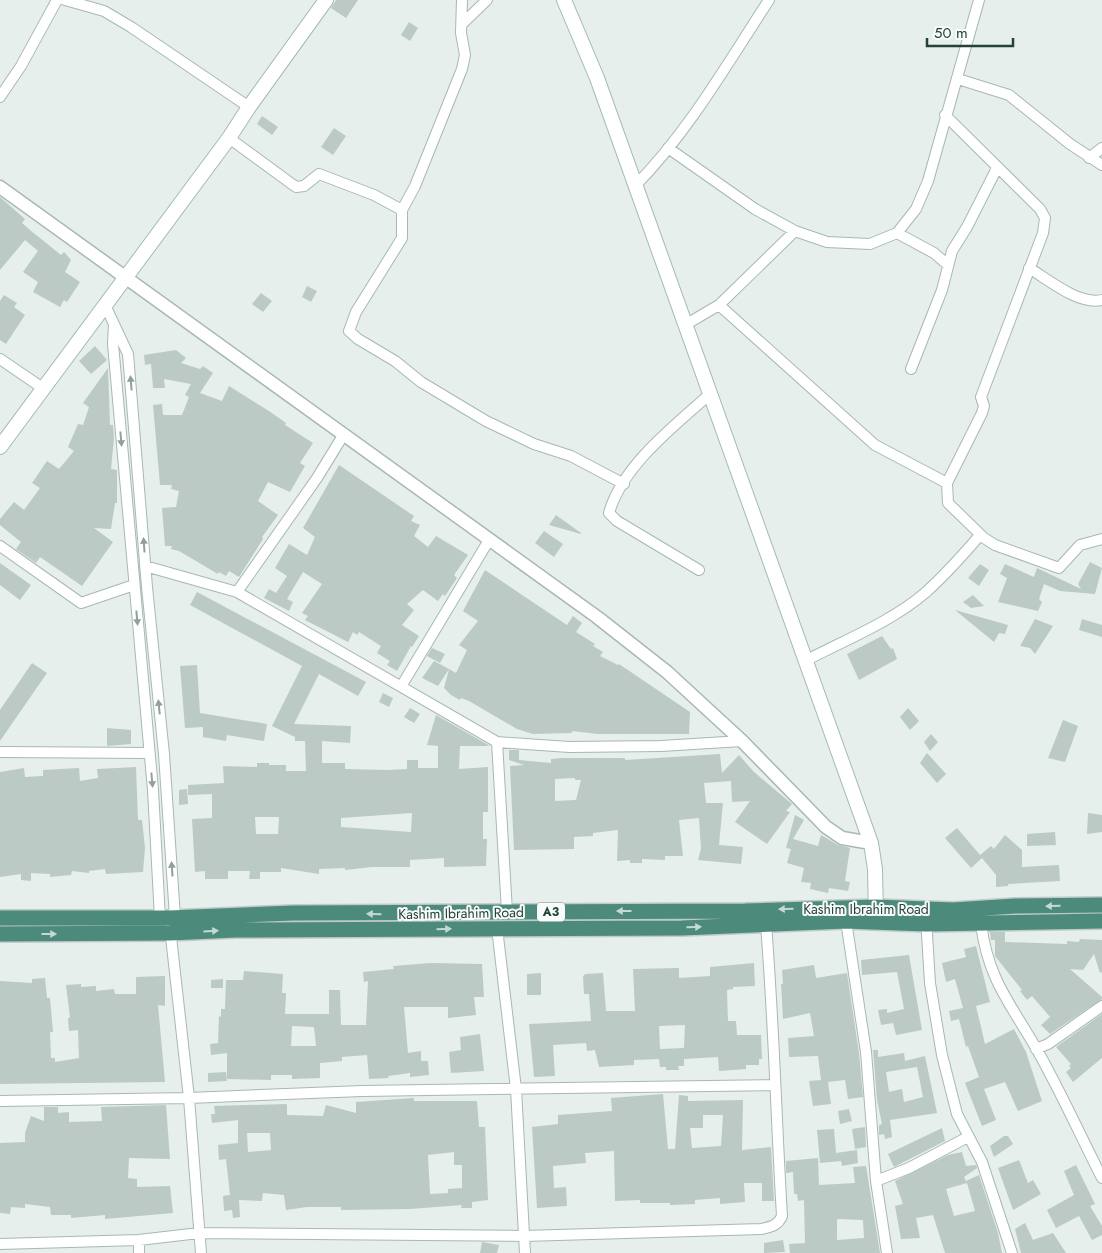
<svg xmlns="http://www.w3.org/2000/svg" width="1102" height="1253" font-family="Jost,sans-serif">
<rect width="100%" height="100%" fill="#e6efeb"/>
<path fill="#bbcac4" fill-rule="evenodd" d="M336,0H358L346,18L331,8Z
M409,22L418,28L410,41L401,35Z
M262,116L278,127L272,135L257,124Z
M334,128L346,136L333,155L321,147Z
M0,197L25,219L22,223L30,230L61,255L64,252L71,260L65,272L80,282L67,302L64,300L60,307L33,292L38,282L23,272L38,251L25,240L0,270Z
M307,286L317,291L311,302L302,297Z
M261,293L272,301L263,312L252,304Z
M4,295L17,303L14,307L25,315L6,344L0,340V301Z
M95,346L107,360L91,374L79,361Z
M176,350L186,358L181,363L200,369L203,366L213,373L200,393L222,401L229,386L269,411L286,423L285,425L313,443L300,463L305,466L290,492L268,482L258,501L278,515L262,537L263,539L239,577L229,571L226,576L219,572L218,574L179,551L171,549L172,546H165L162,508L176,507L179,491L171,489L172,485H160L153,405L162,404L163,415H182L189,397L185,395L191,384L164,379L165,388H153L151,364L145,365L144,355Z
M108,368L110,425H113L114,438L111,469L117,470V503H115L111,529L94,528L113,542L82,586L40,557L36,563L16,549L21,542L0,525V519L14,502L24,510L40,488L32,483L47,461L59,469L74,451L68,447L78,424L83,425L89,407L83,403Z
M339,465L414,516L411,521L420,525L414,536L428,547L436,536L468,555L454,575L457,578L445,596L443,594L438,601L423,590L407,604L414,610L402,625L419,636L412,647L411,646L397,671L387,665L390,661L377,653L381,646L359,632L357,635L353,632L348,642L305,620L308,616L302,613L322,584L303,572L287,599L293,602L289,611L264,598L269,589L276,593L287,576L275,568L289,544L307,555L315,537L303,528Z
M556,515L581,533V534L549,525Z
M544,531L563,544L554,557L535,543Z
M1090,562L1102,568L1095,594L1060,591L1044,584L1039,599L1042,602L1038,611L998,602L1007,578L1000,574L1005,564L1034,577L1037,568L1081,589L1078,584Z
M0,563L31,585L20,600L0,585Z
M980,564L989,570L979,586L968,578Z
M485,570L567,625L573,616L582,623L576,632L595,644L593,646L603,652L600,656L618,665L619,664L690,712L689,734H598L572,731V733L533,734L517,729L469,701L461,698L460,700L451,695L444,688L449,669L456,673L467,650L459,645L478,621L463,611Z
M197,592L366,682L358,696L319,674L294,724L351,726L350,743L322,741V763H345V769L387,770L407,769V760H418V768H438V746L427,745L436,715L490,746H460L459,769L488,767V812H483V839H487L486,866L444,867V858L410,860V867H372L345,870V868L319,869V874L281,868V872H260V879H249L250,871H228V879H205V871L195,872L192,819L212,818V794L188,795V785L224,783L223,766L257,767V763H269V765H286V771H306L305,741H295V737L272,726L302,666L190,605ZM412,813L411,832L341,827V818ZM255,817H279L278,834H256Z
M973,595L984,606L971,608L963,602Z
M955,610L1008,625L1005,634L999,633L994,642Z
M1035,619L1053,626L1035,654L1030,648L1020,646Z
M1082,619L1102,625V637L1079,630Z
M882,636L891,649L893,648L897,659L859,680L847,654Z
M432,648L445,654L440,663L427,656Z
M434,661L449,669L438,686L422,678Z
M32,663L47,673L0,741V710Z
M197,665L200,713L267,724L264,741L227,735L226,741L203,737V727L185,728L180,666Z
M383,693L393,698L389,707L379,702Z
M410,708L420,714L414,723L404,717Z
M908,708L919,721L910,730L900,717Z
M1063,720L1078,726L1065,762L1048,758Z
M107,728L131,730V744L107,746Z
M931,734L938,742L930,751L924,742Z
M509,750H519V760L551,763V759L561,758H625V760L720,754L722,773L739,755L754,772L792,804L786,811L790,812L767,844L735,822L750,801L732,802L731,781L704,783L706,803H723L719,845L743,847L741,864L698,860L701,849L699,818L679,820L683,856H665V860L642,859V863H630V860L617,861L618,830L593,833V836L574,837V849L514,850L510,766L524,765L509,760ZM575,778V780H581L576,800L555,801V779Z
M927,753L946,774L937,783L920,763Z
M136,767L138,820H142L145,848L143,872L106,874L105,869L89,871V873L72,871L71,875L50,877V874L31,873V881L21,880V874L0,877V772L24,768L25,777L43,776V770L79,768L80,781L98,778L97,769Z
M187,789L188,804L179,805V790Z
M1088,813L1102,815V832L1087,834Z
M795,815L804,820L793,839L818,846L821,835L838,845L850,848L845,881L850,882L848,891L829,888L828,893L810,889L811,883L801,882L804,868L787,863L791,849L786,848Z
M957,828L980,855L991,846L994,849L1005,835L1022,850V867L1059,865L1060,881L1008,884V886L996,887V875L982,858L971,868L945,838Z
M1055,832L1056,845L1027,846V834Z
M990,932H1005V942L1067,944V941L1079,942L1080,939L1102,940V972L1100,973L1094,954L1083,970L1070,969L1102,997V999L1050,1034L1041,1025L1050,1017L1032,996L1027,1000L1020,991L1022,990L995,956V940H991Z
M976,946L990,1002L976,1006L985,1044L1014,1029L1026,1052L1042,1101L1018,1111L1005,1082L984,1089L996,1120L982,1126L965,1083L979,1077L968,1046L966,1047L959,1019L951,1021L949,1011L963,1008L955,979L946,982L942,963L966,957L964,949Z
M909,955L922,1030L896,1035L893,1023L881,1025L878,1010L887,1009V1013L904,1009L897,972L862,975L861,960Z
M430,963L482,964L484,997H474L476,1015L448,1018V1007H404L408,1053L421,1051V1061H428L429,1075L410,1077V1073L388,1076L389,1078L369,1079L367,1055L342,1057V1061L320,1063V1078L292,1079V1075H271V1080L227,1079V1053L211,1055L210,1044L218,1043L219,1016L221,1017V1009H225L226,980H243L244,971L283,974L282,993H286L285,1014H329V990H340L341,1025H366L368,981L364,982L363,972L394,969L393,966ZM292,1026L314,1027L316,1046H291Z
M754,963L755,986L733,987V989L727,990L728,1021H736L737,1035H761L762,1059H759V1065H746V1069L719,1071L718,1057L684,1059V1066H678L679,1070H666V1067H660L659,1059L634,1060V1065L599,1067L595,1050L587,1051L586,1043L553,1045L555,1076L534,1077L529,1024L591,1021L589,994H584L583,977L585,974L603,973L606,1011H635L633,969L679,968V978L710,976V967ZM685,1025L684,1048L660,1049L659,1026Z
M814,965L816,978L847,973L859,1053L863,1097L848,1099L845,1080L828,1082L831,1104L813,1106L809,1081L821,1080L818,1056L789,1057L788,1038L814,1036L810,1013L783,1019L781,984H783L782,970Z
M541,973V995H527V974Z
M165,976V1006L158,1005L165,1082L0,1084V981L32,983V979L45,978L47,998H50L53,1032H50L51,1058H55V1062L79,1058L78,1030L69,1031L68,1018H70L66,985L81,984V987L96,986V991L114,989L115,994H136V977Z
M223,979V988H211V980Z
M1102,1014V1058L1073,1082L1066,1072L1071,1068L1069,1066L1071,1064L1056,1047Z
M480,1034L484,1071L451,1073L449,1052L461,1050L460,1037Z
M873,1050H878V1057L904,1053L905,1061L925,1056L937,1113L890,1120L892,1137L885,1139L884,1134L879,1135V1125L882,1124L877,1100ZM917,1067L923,1097L904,1102L902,1089L889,1092L886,1072Z
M226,1072L227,1081L208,1082V1073Z
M663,1094L668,1149H675L679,1095L688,1096V1101L743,1100L742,1150L771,1147L774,1201H762V1183H744L745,1202L720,1204V1198L695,1200V1204L670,1205V1203H640V1200L615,1201L614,1151L585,1153L586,1163L553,1166L554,1188L566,1187L567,1206L537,1208L532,1127L558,1124V1115L612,1111L611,1098ZM703,1115H723L721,1146L692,1148L690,1128H703Z
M414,1098V1101H477L479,1127H485L488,1200L472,1202V1208H461L462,1205L410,1209L341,1210V1207H307L286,1210L284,1195L263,1193L262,1201L239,1200L240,1217L233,1218L232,1210L224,1211L223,1196L230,1195L226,1159L219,1160L218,1145L238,1143V1120L212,1123L211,1114H215L214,1106L287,1104V1115L323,1116L326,1105L356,1113V1102ZM247,1133H270L271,1150L248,1152ZM454,1152V1165H462V1188L448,1189V1193L430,1194L428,1155Z
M166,1105L170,1159L129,1158L128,1178L137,1179V1187L170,1186L173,1213L105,1219V1215L71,1218V1215H51L50,1207L25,1204V1208L11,1207L10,1214L0,1213V1143L25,1142V1133L31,1116L44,1121V1107H58V1113L69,1112V1122L102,1121L101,1107Z
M849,1109L852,1121L840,1124L838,1111Z
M865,1127L866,1147L855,1149L852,1129Z
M942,1128L945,1141L894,1167L888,1154Z
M834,1129L836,1153L857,1150L858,1163L842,1166L841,1161L820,1163L817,1130Z
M1004,1136H1008L1013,1144L994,1157L990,1146Z
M962,1152L966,1166L976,1165L977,1168L964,1177L966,1181L979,1175L998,1233L1002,1253H945L933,1215L916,1218L920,1238L901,1239L895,1206L903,1204L895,1181L948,1155ZM967,1183L975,1211L954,1216L946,1189Z
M818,1158L819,1185L855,1183L853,1167L866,1166L880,1253H790L789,1244L805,1243L804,1200L798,1201L797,1194H794L793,1172L786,1173V1161ZM837,1219L863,1220L864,1238L837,1240Z
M1019,1160L1028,1183L1033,1180L1041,1194L1013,1210L998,1168Z
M1076,1165L1095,1204L1090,1206L1102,1226V1235L1092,1240L1079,1216L1056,1228L1047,1210L1074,1195L1064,1171Z
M1025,1223L1033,1240L1053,1233L1066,1253H1021L1015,1229Z
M783,1240L785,1252L764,1253V1243Z
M482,1242L499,1245L497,1253H480Z"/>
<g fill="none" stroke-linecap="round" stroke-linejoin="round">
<defs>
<path id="minor" d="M65,0L104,11L131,27L249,107
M462,0L461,33L465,55L462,69L415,186L402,210V238L356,312L349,331L358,339L395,361L421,382L486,421L534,444L571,456L624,484
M462,24L487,0
M958,79L1009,95L1070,144L1102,165
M0,97L21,66L57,0
M945,115L1040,209L1045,218L1043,233L981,397L984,406L982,413L947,483L948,503L984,538L995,545L1059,568L1080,545L1102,539
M229,138L296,187L304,186L319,174L374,195L402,210
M668,148L755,209L795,231L827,242L870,244L897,233L916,209L928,181L979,0
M1089,158L1102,148
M635,186C689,131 727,64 769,0
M897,233L934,253L948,265
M1029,268C1049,280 1078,305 1102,300
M105,305L128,354L147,587L164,754L175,917
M719,305L875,445L947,483
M114,324L113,344L153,790L160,918
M685,325L719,305L795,231
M0,359L44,389
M911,369L942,290L952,251L967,227L997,168
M0,546L81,603L134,585
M145,566L237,592L497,742L569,747L661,746L742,741
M699,570L617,521L609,513C622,466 675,425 710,394
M237,592L317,478L344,434
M805,661C845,640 891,622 925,593C945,575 963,555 980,535
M402,685L489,540
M497,742L507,912
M0,752L149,753
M926,918L930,983L942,1055L957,1114L982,1162L1012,1253
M846,921L866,1052L876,1181L887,1253
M981,924C988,979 1010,1003 1036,1048C1060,1090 1080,1135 1102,1178
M170,928L189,1098L201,1253
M497,928L516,1089L525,1253
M1036,1049L1048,1044L1102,1006
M0,1101L189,1098L362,1091L774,1085
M876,1181L909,1168L968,1137
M139,1240V1253
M0,1244L139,1240L199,1233L524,1236L761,1229C770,1227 778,1226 782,1216C776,1119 774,1022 766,925"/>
<path id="tertiary" d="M0,187L597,617L667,672L742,741L826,827L842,838L871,843"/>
<path id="secondary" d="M564,0L597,78L871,843L875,869L876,917
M0,447L229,138L249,107L326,0"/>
<path id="trunk" d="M0,918H169L293,913L745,911L876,907L953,910L1015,906L1102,905
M0,934L170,933L235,930L682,928L846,921L926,924L1102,921"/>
</defs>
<use href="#minor" stroke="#a8b8b2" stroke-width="12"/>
<use href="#tertiary" stroke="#a8b8b2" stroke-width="15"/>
<use href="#secondary" stroke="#a4bbb3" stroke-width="16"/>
<use href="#trunk" stroke="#c2cac8" stroke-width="18"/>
<use href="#minor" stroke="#fff" stroke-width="10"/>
<use href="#tertiary" stroke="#fff" stroke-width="12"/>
<use href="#secondary" stroke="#fff" stroke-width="14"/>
<use href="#trunk" stroke="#4c8a7c" stroke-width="15"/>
</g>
<defs><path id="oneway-solid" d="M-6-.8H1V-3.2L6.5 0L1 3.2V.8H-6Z" transform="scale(1.25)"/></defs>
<g fill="#92a09c">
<use href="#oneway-solid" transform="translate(131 383) rotate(-95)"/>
<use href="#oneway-solid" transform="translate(121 439) rotate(85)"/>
<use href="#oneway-solid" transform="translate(144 545) rotate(-94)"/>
<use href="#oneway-solid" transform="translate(137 618) rotate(85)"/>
<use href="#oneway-solid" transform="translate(159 707) rotate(-96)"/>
<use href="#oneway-solid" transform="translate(152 780) rotate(85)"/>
<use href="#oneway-solid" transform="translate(172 869) rotate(-94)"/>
</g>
<g fill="#c4d9d4">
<use href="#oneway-solid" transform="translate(1053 906) rotate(179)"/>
<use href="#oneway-solid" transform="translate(786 909) rotate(178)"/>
<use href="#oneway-solid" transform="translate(624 911) rotate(180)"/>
<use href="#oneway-solid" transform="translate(374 914) rotate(-179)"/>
<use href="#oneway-solid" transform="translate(694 927) rotate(-2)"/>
<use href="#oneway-solid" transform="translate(444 929) rotate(-1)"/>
<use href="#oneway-solid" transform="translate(211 931) rotate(-3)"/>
<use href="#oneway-solid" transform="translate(49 934)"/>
</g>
<g text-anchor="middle" stroke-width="4" stroke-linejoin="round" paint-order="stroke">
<rect fill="#f7fbf9" stroke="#637a73" stroke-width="1" x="537" y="902.5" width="28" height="19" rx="4"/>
<g font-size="12" font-weight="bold" fill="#24423a">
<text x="551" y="916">A3</text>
</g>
<g font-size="14" fill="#24423a" stroke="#f7fbf9">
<text x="866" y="914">Kashim Ibrahim Road</text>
<text transform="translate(461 913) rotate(-1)" y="5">Kashim Ibrahim Road</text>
</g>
</g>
<path d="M927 38v8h86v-8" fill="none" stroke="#24423a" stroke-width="2.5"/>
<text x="934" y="38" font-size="15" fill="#24423a" stroke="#f7fbf9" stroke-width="4" paint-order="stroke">50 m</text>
</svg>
